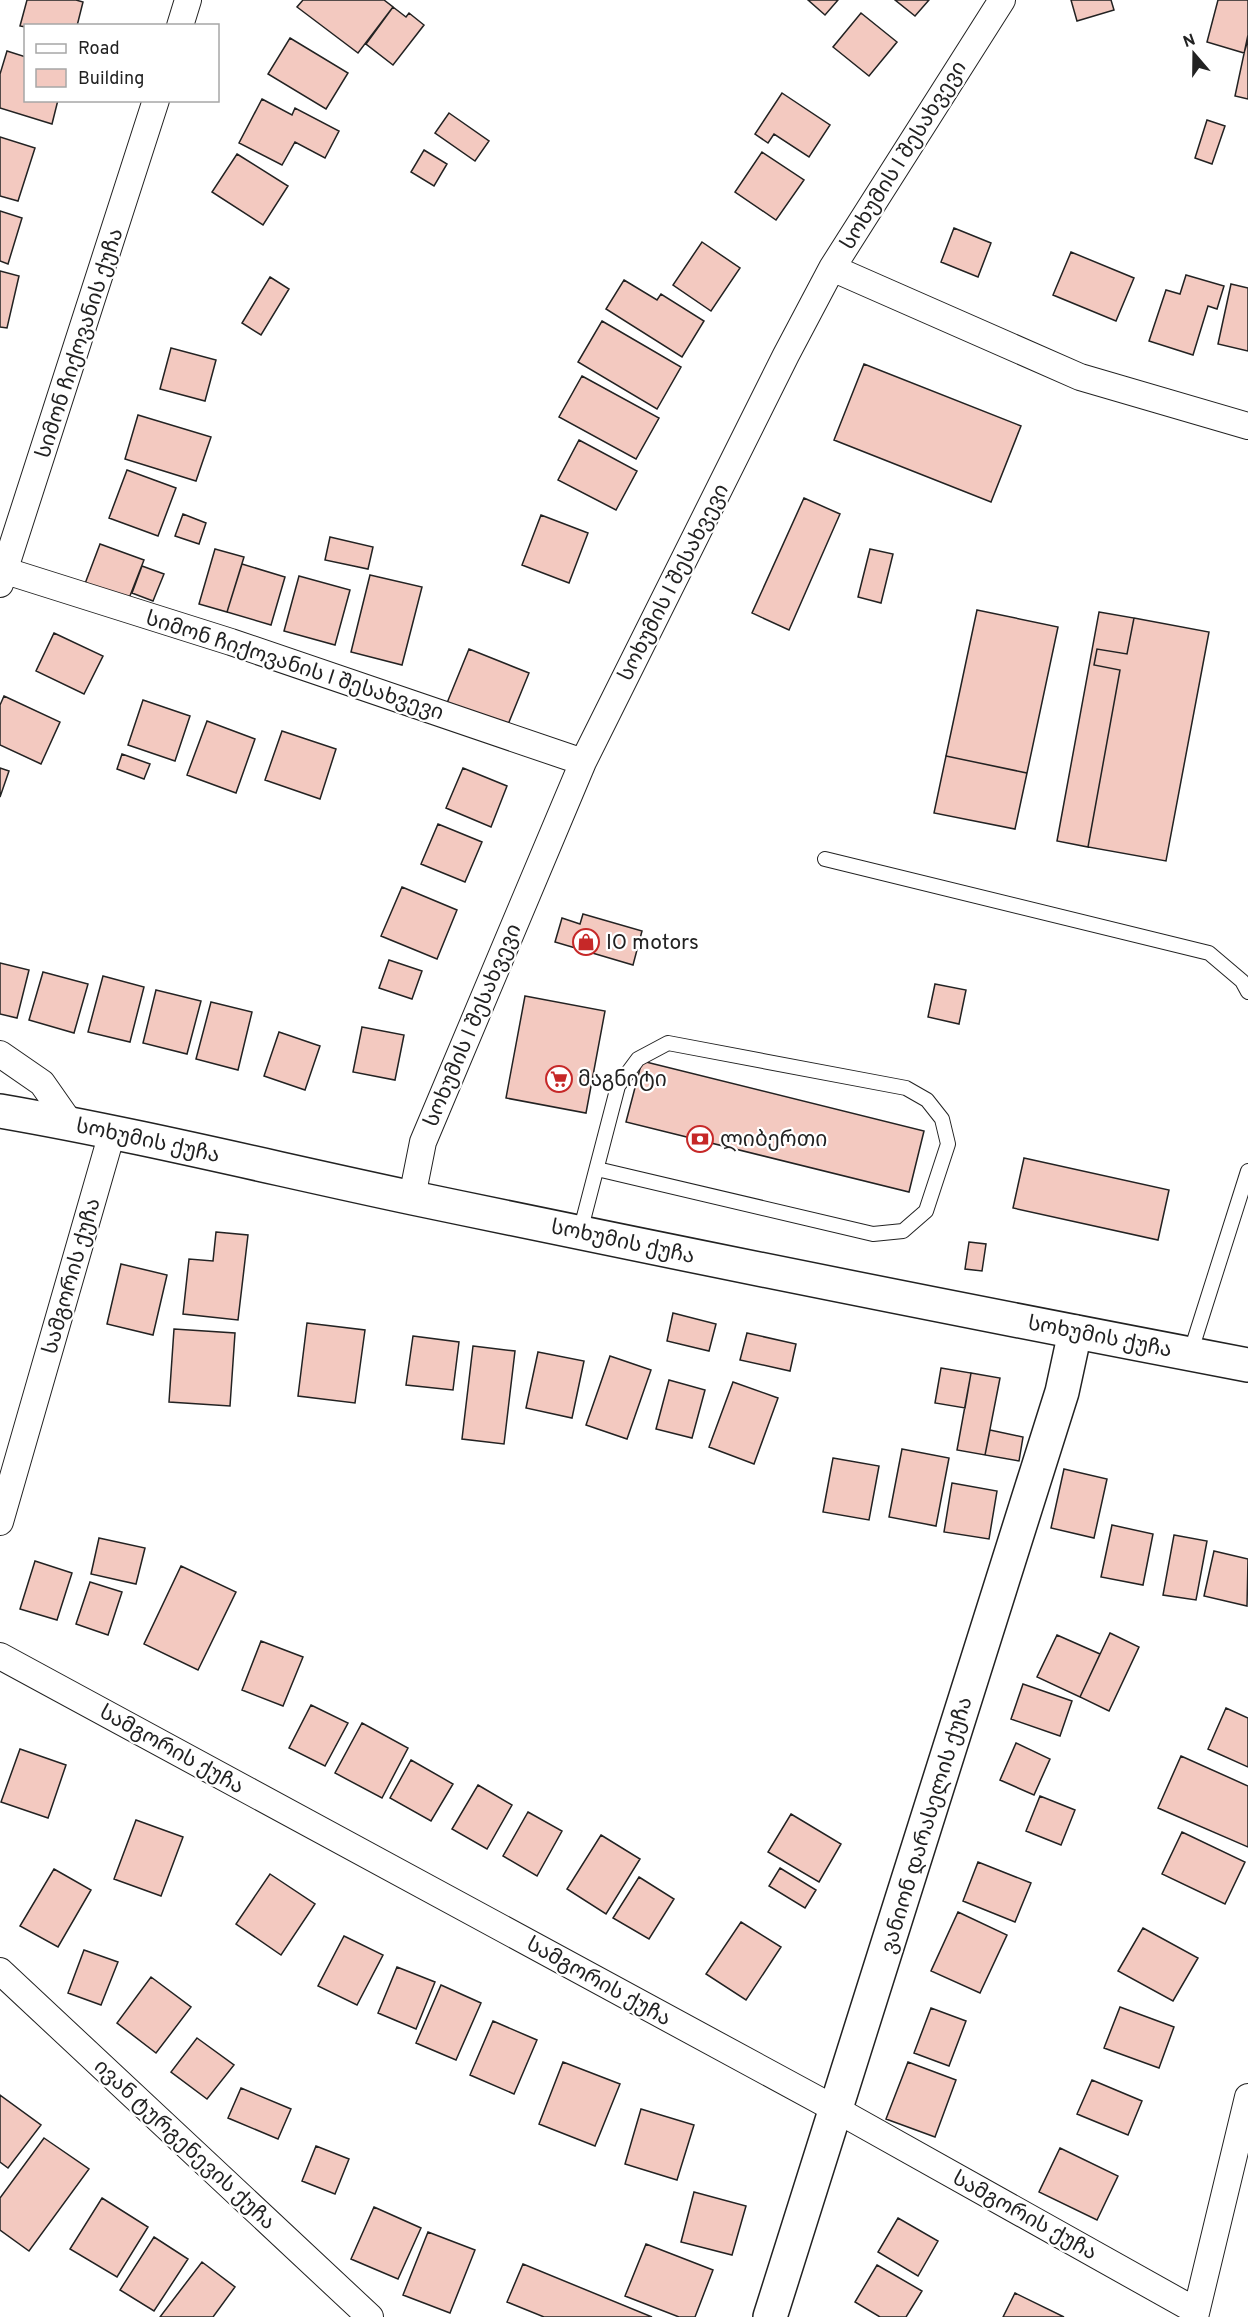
<svg xmlns="http://www.w3.org/2000/svg" width="1248" height="2317" font-family="Overpass,'Noto Sans Georgian',sans-serif">
<rect width="100%" height="100%" fill="#fff"/>
<path fill="#f3c9c0" stroke="#222" stroke-width="1.5" d="M27,0H76L83,2L77,26H26V27L20,26Z
M303,0H384L393,7L358,53L297,7Z
M808,0H838L825,15Z
M895,0H929L915,16Z
M1071,0H1111L1114,10L1077,21Z
M1218,0H1248V40L1244,53L1207,42Z
M393,7L406,17L409,13L424,25L393,65L366,44Z
M861,13L897,42L869,76L833,47Z
M1248,35V99L1235,96Z
M290,38L348,73L326,109L268,74Z
M7,51L26,57V100H58L52,124L0,108V74Z
M782,93L830,125L809,157L774,134L768,143L755,134Z
M262,99L292,115L295,108L339,131L325,158L295,142L282,165L239,143Z
M449,113L489,141L475,161L435,133Z
M1207,120L1225,126L1212,164L1195,158Z
M0,137L35,148L18,201L0,196Z
M424,150L447,164L434,186L411,172Z
M762,152L804,180L776,220L735,192Z
M237,154L288,186L263,225L212,192Z
M0,211L22,218L8,264L0,261Z
M954,228L991,243L978,277L941,262Z
M702,242L740,268L711,311L673,285Z
M1071,252L1134,278L1116,321L1053,295Z
M0,271L19,276L7,328L0,327Z
M1186,275L1224,286L1217,309L1208,306L1193,355L1149,341L1166,290L1180,294Z
M270,277L289,289L261,335L242,323Z
M624,280L657,300L661,294L704,321L682,357L606,309Z
M1231,284L1248,288V351L1218,344Z
M602,321L681,367L657,409L578,362Z
M171,348L216,360L205,401L160,389Z
M864,364L1021,426L991,502L834,440Z
M582,376L659,418L636,459L559,417Z
M138,415L211,437L196,481L125,459Z
M579,440L637,471L616,510L558,480Z
M127,470L176,488L158,536L109,518Z
M804,498L840,514L789,630L752,613Z
M183,514L206,523L199,544L175,536Z
M541,515L588,533L569,583L522,565Z
M330,537L373,547L368,569L325,560Z
M100,544L144,560L126,606L83,589Z
M215,549L244,557L227,612L199,604Z
M870,549L893,554L881,603L858,597Z
M242,564L285,577L271,625L227,612Z
M142,566L164,574L153,601L132,593Z
M370,575L422,587L402,665L351,652Z
M299,576L350,590L335,645L284,631Z
M977,610L1058,627L1027,773L946,756Z
M1099,612L1134,618L1127,654L1097,649L1094,665L1120,670L1088,847L1057,841Z
M1134,618L1209,632L1166,861L1088,847L1120,670L1094,665L1097,649L1127,654Z
M54,633L103,656L84,694L36,671Z
M469,649L529,673L507,727L447,703Z
M4,696L60,722L41,764L0,745V705Z
M143,700L190,716L175,761L128,745Z
M207,721L255,739L236,793L187,775Z
M282,731L336,749L320,799L265,780Z
M122,754L150,764L144,779L117,769Z
M946,756L1027,773L1015,829L934,813Z
M0,768L9,771L0,797Z
M463,768L507,786L491,827L446,808Z
M438,824L482,842L465,882L421,864Z
M402,887L457,910L437,959L381,936Z
M583,914L642,931L633,965L555,942L562,918L580,924Z
M389,960L422,971L412,999L379,988Z
M0,963L29,970L17,1018L0,1014Z
M43,972L88,984L74,1033L29,1020Z
M103,976L144,987L130,1042L88,1032Z
M935,984L966,990L959,1024L928,1017Z
M156,990L201,1001L187,1054L143,1043Z
M525,996L605,1011L586,1113L506,1098Z
M211,1002L252,1012L238,1070L196,1059Z
M362,1027L404,1035L395,1080L353,1072Z
M279,1032L320,1046L305,1090L264,1076Z
M642,1061L924,1131L909,1192L626,1122Z
M1024,1158L1169,1190L1158,1240L1013,1208Z
M216,1232L248,1235L238,1320L183,1314L189,1259L213,1261Z
M969,1242L986,1244L982,1271L965,1269Z
M121,1264L167,1275L153,1335L107,1324Z
M673,1313L716,1324L709,1351L667,1341Z
M307,1323L365,1330L355,1403L298,1396Z
M174,1329L235,1333L230,1406L169,1402Z
M747,1333L796,1344L790,1371L740,1360Z
M413,1336L459,1342L453,1390L406,1385Z
M473,1346L515,1351L504,1444L462,1439Z
M538,1352L584,1361L572,1418L526,1408Z
M610,1356L651,1370L627,1439L586,1425Z
M941,1368L971,1373L965,1408L935,1403Z
M971,1373L1000,1378L985,1455L957,1450Z
M669,1380L705,1390L692,1438L656,1429Z
M733,1382L778,1398L754,1464L709,1447Z
M990,1430L1023,1437L1019,1461L985,1455Z
M902,1449L949,1458L936,1526L889,1517Z
M833,1458L879,1466L869,1520L823,1512Z
M1064,1469L1107,1479L1094,1538L1051,1528Z
M952,1483L997,1491L989,1539L944,1532Z
M1112,1525L1153,1534L1143,1585L1101,1577Z
M1174,1535L1207,1541L1196,1600L1163,1595Z
M99,1538L145,1548L136,1584L91,1574Z
M1214,1551L1248,1559L1247,1606L1204,1596Z
M35,1561L72,1573L57,1620L20,1609Z
M181,1566L236,1592L198,1670L144,1644Z
M90,1582L122,1592L108,1635L76,1624Z
M1110,1633L1139,1647L1109,1711L1080,1697Z
M1057,1635L1100,1654L1080,1697L1037,1677Z
M261,1641L303,1657L283,1706L242,1690Z
M1023,1684L1072,1701L1060,1736L1011,1719Z
M311,1705L348,1723L325,1766L289,1748Z
M1226,1708L1248,1718V1767L1208,1749Z
M362,1723L408,1748L382,1798L335,1773Z
M1016,1743L1050,1759L1034,1795L1000,1780Z
M20,1749L66,1765L48,1818L1,1802Z
M1181,1756L1248,1786V1847L1158,1808Z
M411,1760L453,1784L431,1821L390,1798Z
M478,1785L512,1805L487,1849L452,1829Z
M1040,1796L1075,1810L1061,1845L1026,1831Z
M528,1812L562,1831L537,1876L503,1856Z
M791,1814L841,1844L819,1882L768,1852Z
M136,1820L183,1837L161,1896L114,1879Z
M1182,1832L1245,1862L1225,1904L1162,1874Z
M601,1835L640,1859L606,1914L567,1889Z
M978,1862L1031,1883L1015,1922L963,1901Z
M780,1868L816,1890L805,1908L769,1886Z
M54,1869L91,1890L58,1947L20,1926Z
M270,1874L315,1904L281,1955L236,1924Z
M639,1877L674,1899L649,1939L613,1918Z
M958,1912L1007,1935L980,1993L931,1971Z
M741,1922L781,1947L746,2000L706,1974Z
M1143,1928L1198,1958L1173,2001L1118,1971Z
M344,1936L383,1955L357,2005L318,1986Z
M84,1950L118,1962L101,2005L68,1993Z
M397,1967L435,1982L416,2029L378,2013Z
M151,1977L191,2007L156,2053L117,2023Z
M441,1985L481,2003L456,2060L416,2043Z
M1120,2007L1174,2027L1159,2068L1104,2048Z
M931,2008L966,2021L949,2066L914,2053Z
M493,2021L537,2040L514,2094L470,2075Z
M197,2038L234,2065L207,2099L171,2072Z
M563,2062L620,2084L595,2146L539,2124Z
M908,2062L956,2080L935,2137L886,2119Z
M1092,2080L1142,2101L1128,2135L1077,2114Z
M241,2088L291,2109L278,2139L228,2118Z
M0,2095L41,2125L8,2168L0,2162Z
M641,2109L694,2125L677,2180L625,2164Z
M44,2138L89,2169L29,2251L0,2230V2198Z
M316,2146L349,2159L335,2194L302,2181Z
M1060,2148L1118,2176L1097,2220L1039,2192Z
M694,2192L746,2206L732,2255L681,2242Z
M102,2198L148,2227L117,2277L70,2249Z
M374,2207L421,2228L398,2279L351,2259Z
M898,2218L938,2241L918,2276L878,2252Z
M428,2232L475,2250L450,2313L403,2295Z
M154,2237L188,2259L154,2311L120,2290Z
M646,2244L713,2270L695,2317H679L625,2296Z
M202,2262L235,2287L213,2317H160Z
M523,2264L652,2317H544L507,2302Z
M877,2265L922,2291L906,2317H880L855,2302Z
M1015,2293L1064,2317H1003Z"/>
<g fill="none" stroke-linecap="round" stroke-linejoin="round">
<defs>
<path id="lane" d="M825,859L1209,953L1242,981L1248,992
M580,1232L618,1086L638,1059L668,1043L906,1088L927,1100L942,1119L948,1144L926,1211L903,1231L873,1234L597,1169
M1190,1354L1248,1171"/>
<path id="street" d="M180,26L188,0
M832,268L1080,377L1248,426
M6,571L231,642L583,762
M0,584L156,100
M0,1054L42,1083L70,1123
M412,1197L423,1142L583,762L786,355L832,268L1002,0
M0,1522L112,1133
M0,1656L837,2110L1196,2311
M0,1971L370,2317
M1195,2317L1248,2097"/>
<path id="secondary" d="M770,2317L1062,1392L1075,1332"/>
<path id="highway" d="M0,1111C139,1135 276,1169 413,1198C691,1256 969,1312 1248,1365"/>
</defs>
<use href="#lane" stroke="#222" stroke-width="16"/>
<use href="#street" stroke="#222" stroke-width="28"/>
<use href="#secondary" stroke="#222" stroke-width="36"/>
<use href="#highway" stroke="#222" stroke-width="36"/>
<use href="#lane" stroke="#fff" stroke-width="14"/>
<use href="#street" stroke="#fff" stroke-width="26"/>
<use href="#secondary" stroke="#fff" stroke-width="33"/>
<use href="#highway" stroke="#fff" stroke-width="33"/>
</g>
<defs>
<symbol id="shop-ring" viewBox="-11 -11 22 22"><circle r="9.5" fill="#fff" stroke="#c62828" stroke-width="1.5"/><path d="M-5-2.5h2.3a2.7 3.5 0 0 1 5.4 0H5L5.5 6h-11ZM-1.5-2.5h3a1.5 2.3 0 0 0-3 0Z" fill="#c62828"/></symbol>
<symbol id="supermarket-ring" viewBox="-11 -11 22 22"><circle r="9.5" fill="#fff" stroke="#c62828" stroke-width="1.5"/><path d="M-6-5.5h2.5l.6 2H6L4.5 2H-2.5L-4.4-4H-6ZM-1.5 3.2a1.3 1.3 0 1 0 .1 0ZM3 3.2a1.3 1.3 0 1 0 .1 0Z" fill="#c62828"/></symbol>
<symbol id="bank-ring" viewBox="-11 -11 22 22"><circle r="9.5" fill="#fff" stroke="#c62828" stroke-width="1.5"/><path d="M-6-4H6V4H-6ZM0-2.3a2.3 2.3 0 1 0 0 4.6a2.3 2.3 0 1 0 0-4.6Z" fill="#c62828"/></symbol>
</defs>
<g fill-rule="evenodd">
<use href="#shop-ring" x="571" y="927" width="30" height="30"/>
<use href="#supermarket-ring" x="544" y="1064" width="30" height="30"/>
<use href="#bank-ring" x="685" y="1124" width="30" height="30"/>
</g>
<g text-anchor="middle" stroke-width="4.5" stroke-linejoin="round" paint-order="stroke">
<g font-size="21" fill="#222" stroke="#fff">
<text transform="translate(903 155) rotate(-58)" y="7">სოხუმის I შესახვევი</text>
<text transform="translate(79 343) rotate(-72)" y="7">სიმონ ჩიქოვანის ქუჩა</text>
<text transform="translate(673 582) rotate(-63)" y="7">სოხუმის I შესახვევი</text>
<text transform="translate(295 665) rotate(18)" y="7">სიმონ ჩიქოვანის I შესახვევი</text>
<text transform="translate(472 1025) rotate(-67)" y="7">სოხუმის I შესახვევი</text>
<text transform="translate(148 1140) rotate(12)" y="7">სოხუმის ქუჩა</text>
<text transform="translate(623 1241) rotate(12)" y="7">სოხუმის ქუჩა</text>
<text transform="translate(71 1276) rotate(-74)" y="7">სამგორის ქუჩა</text>
<text transform="translate(1100 1336) rotate(11)" y="7">სოხუმის ქუჩა</text>
<text transform="translate(172 1749) rotate(29)" y="7">სამგორის ქუჩა</text>
<text transform="translate(926 1825) rotate(-73)" y="7">ვანიონ დარასელის ქუჩა</text>
<text transform="translate(599 1981) rotate(29)" y="7">სამგორის ქუჩა</text>
<text transform="translate(185 2144) rotate(43)" y="7">ივან ტურგენევის ქუჩა</text>
<text transform="translate(1025 2215) rotate(29)" y="7">სამგორის ქუჩა</text>
</g>
<g font-size="21" fill="#222" stroke="#fff" text-anchor="start">
<text x="606" y="949">IO motors</text>
<text x="578" y="1086">მაგნიტი</text>
<text x="720" y="1146">ლიბერთი</text>
</g>
</g>
<rect x="24" y="24" width="195" height="78" fill="#ffffff" stroke="#a7a7a7" stroke-width="1.5"/>
<rect x="36" y="44" width="30" height="9" fill="#ffffff" stroke="#a7a7a7" stroke-width="1.5"/>
<text x="78" y="54" font-size="18" fill="#222222">Road</text>
<rect x="36" y="69" width="30" height="18" fill="#f3c9c0" stroke="#a7a7a7" stroke-width="1.5"/>
<text x="78" y="84" font-size="18" fill="#222222">Building</text>
<g transform="translate(1194 54) rotate(340)" stroke="#ffffff" stroke-width="4.5" paint-order="stroke">
<path d="M0-4.5L10 22L0 15L-10 22Z" fill="#222222"/>
<text y="-9" font-size="16" font-weight="bold" text-anchor="middle" fill="#222222">N</text>
</g>
</svg>
